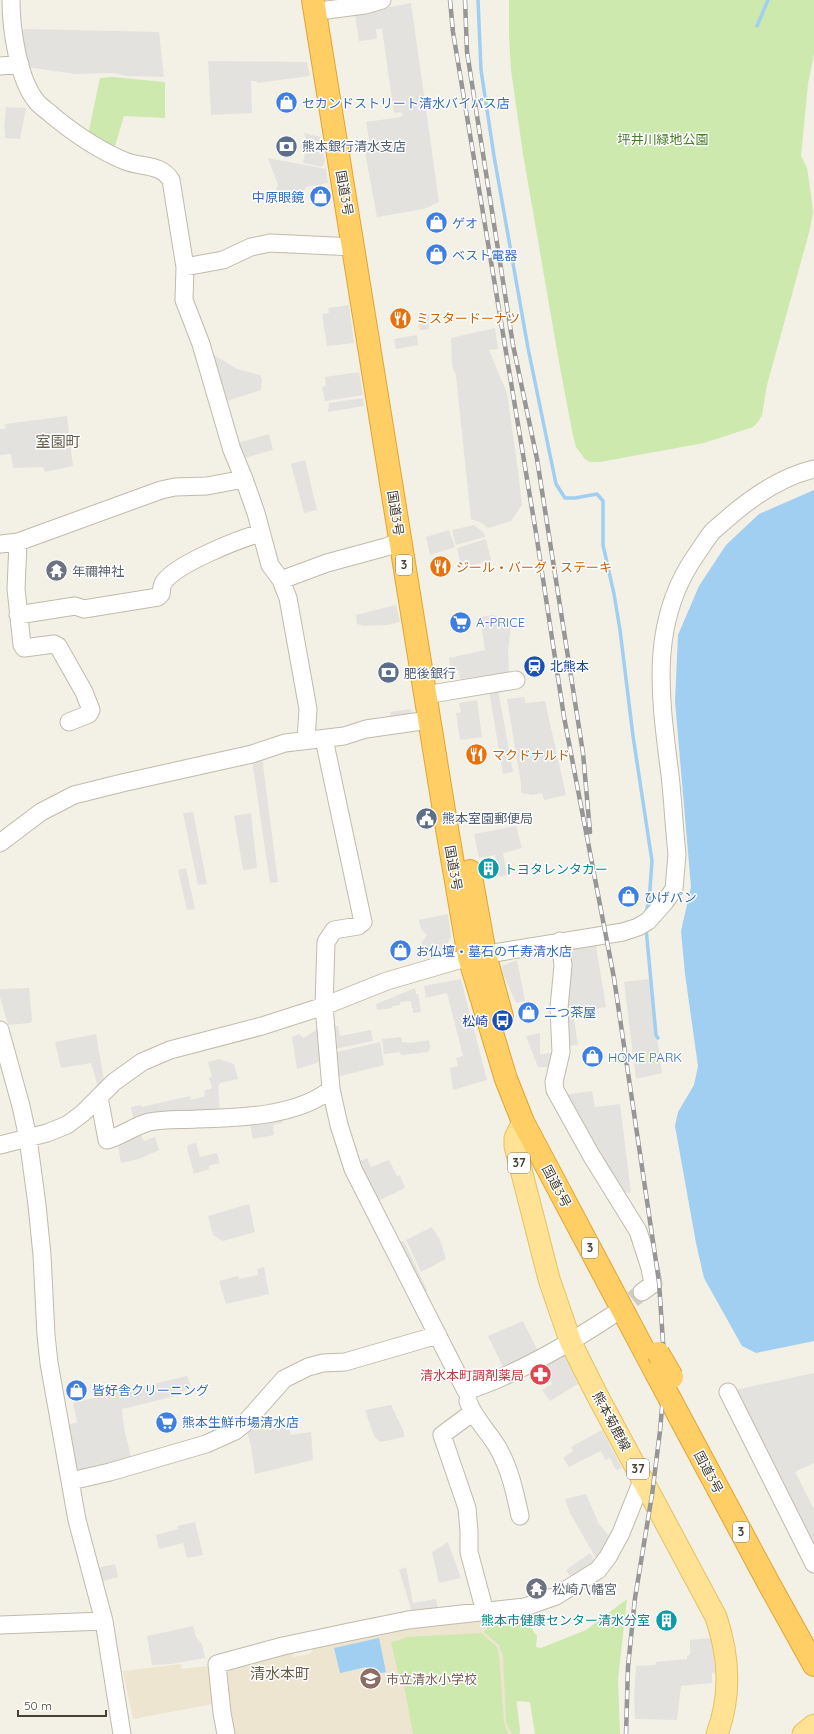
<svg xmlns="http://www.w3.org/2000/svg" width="814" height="1734" font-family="Quicksand,'Noto Sans JP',sans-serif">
<rect width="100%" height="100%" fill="#f3f0e6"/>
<path fill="#ede5cf" d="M519,1613L524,1616L530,1632L516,1686L520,1734H230L224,1667L291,1652L294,1657L310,1654L316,1645L389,1628Z
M181,1664L182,1669L208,1666L213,1704L133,1719L123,1671Z"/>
<path fill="#cde9ad" d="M509,0H814V54L808,84L801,156L807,168L811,195L813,212L810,229L767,385L762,415L758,422L753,427L704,443L600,462H590L585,459L576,447L573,436L559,362L523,154L511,70L509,36Z
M112,77L165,82V118L124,116L114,149L88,135L100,78Z
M627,1599L618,1679L620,1734H535L530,1702L516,1701L520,1730L519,1734H512L506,1722L503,1656L499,1645L484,1632C493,1621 507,1611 522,1618V1625L531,1628L537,1636L536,1647L541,1648L586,1630Z
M481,1633L497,1647L499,1656L504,1722L508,1734H413L404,1685L398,1673L391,1642L400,1640L406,1637Z"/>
<path fill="#e4e2de" d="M411,3L439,202L424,209L377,217L365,152L371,150L366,122L401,117L403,114L401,112L394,113L382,29H376L377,39L359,41L355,14Z
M27,29L159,32L164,77L127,76L113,73L76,74L26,67L17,31Z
M208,61L307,62L310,76L257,83V81H251L252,113L211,115Z
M6,107L26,108L20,139L5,138V130L4,129Z
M304,133L320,137L325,161L322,167L303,163L307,142Z
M268,158L326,169L328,183L306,187L302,194L274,193L278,185Z
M349,305L354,343L327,346L322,314L329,313L328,308Z
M429,314V329L420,330L418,315Z
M495,328L498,349L489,350L507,393L518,470L522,505L511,521L488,528L482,523L471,519L456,376L452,365L451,338Z
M417,335L418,345L396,349L394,339Z
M214,355L237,369L260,375L262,379L261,390L221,403L207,357Z
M359,372L363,395L325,401L322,387L326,386L325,377Z
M363,398L364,406L328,412L329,403Z
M67,416L73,466L45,472L43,467L13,468L11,454L0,455V429H6L5,424Z
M269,434L273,450L241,459L234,444Z
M305,460L317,510L304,513L291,464Z
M474,525L484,533L485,537L456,545L452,530Z
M449,530L455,547L430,555L426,537Z
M486,539L491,561L461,567L457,548Z
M396,605L400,622L387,625L365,626L357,624L356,615Z
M493,615L511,624L508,653L509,672L460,679L459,670L451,671L449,658L485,650L480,617Z
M498,690L513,772L503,774L489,691Z
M524,697L526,703L545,701L566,795L544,800L542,793L532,795L521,793V784L507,699Z
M477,700L482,737L460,740L456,713L461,712L459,703Z
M411,709L413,717L391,720L390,712Z
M262,757L278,882L270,883L252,760Z
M193,812L207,884L198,885L183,813Z
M251,813L257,868L243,870L234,816Z
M516,826L522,848L503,853L507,875L499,877L495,855L479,858L474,834Z
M186,868L195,909L187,910L178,870Z
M448,914L451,937L442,952L425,956L422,942L427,935L421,929L419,920Z
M596,946L606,1007L573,1013L578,1045L568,1046L566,950Z
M517,960L525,1001L516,1003L503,974L502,966Z
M461,979L487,1080L453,1090L450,1068L458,1066L456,1058L463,1056L447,993L426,998L424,986Z
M649,979L662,1073L636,1079L624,982Z
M29,988L32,1020L30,1023L8,1025L0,997V989Z
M415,988L416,994H418L421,1012L413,1013L411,1001L400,1002V1005L392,1006V1008L377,1010L376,1004Z
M334,1026H338L340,1036L371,1030L373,1041L335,1049Z
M317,1029L320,1060L317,1063L297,1069L292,1037L299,1034L304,1038Z
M540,1033V1054L551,1053L548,1067H538L526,1036Z
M96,1034L104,1080L98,1087L91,1063L61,1068L55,1042Z
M401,1037L402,1042L411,1043L429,1040L430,1047L428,1052L401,1055L400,1052L384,1054L382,1039Z
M380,1042L384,1065L337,1077L333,1053Z
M219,1059L234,1064L238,1079L220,1083L218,1086L220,1113L134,1123L131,1107L141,1105L142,1107L190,1096L191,1100L205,1096L204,1091L212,1088L209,1078L212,1077L208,1062Z
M592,1091L595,1107L620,1104L631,1193L622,1192L564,1095Z
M277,1116L282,1120V1123L273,1125L274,1135L253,1139L249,1120Z
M139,1131L144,1141L155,1137L159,1150L139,1159L121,1163L118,1146L125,1144L126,1138Z
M196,1143L200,1157L217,1153L220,1163L209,1166V1169L194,1174L187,1148L188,1145Z
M367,1158L371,1167L389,1160L397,1176L400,1175L405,1188L376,1202L358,1162Z
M249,1204L255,1232L223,1241L213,1235L208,1216Z
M432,1227L440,1240L446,1259L421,1272L406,1240Z
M404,1241L427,1290L422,1295L397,1245Z
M264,1267L269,1294L226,1304L219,1281L238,1276L239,1279L258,1275L257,1269Z
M523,1321L539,1353L505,1371L488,1336Z
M564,1352L578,1384L550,1401L542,1390L552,1384L541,1362Z
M814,1373V1463L795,1472L814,1509V1552L735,1390Z
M187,1376L192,1389L180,1392V1395L122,1409L124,1428L131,1457L124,1459V1463L76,1472L69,1425L77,1422L73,1403Z
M391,1405L404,1432V1437L380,1442L374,1436L365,1410Z
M255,1422L262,1429L288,1425L291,1435L311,1432L313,1460L255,1474L251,1447L247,1431Z
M602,1430L622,1468L616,1470L610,1458L605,1460L601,1451L569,1467L563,1458L573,1451L571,1447Z
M586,1494L599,1524L611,1538L597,1560L570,1513L565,1499Z
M195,1522L203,1555L187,1558L183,1543L159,1549L156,1535L178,1529L177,1526Z
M448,1542L461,1578L439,1583L432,1552Z
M590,1553L596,1563L572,1579L566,1570Z
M115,1564L118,1577L100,1582L97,1568Z
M406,1567L413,1603L436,1599L438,1609L412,1612L399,1570Z
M193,1626L196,1637L202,1644L205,1658L171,1664L152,1665L147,1636Z
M711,1638L716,1672L712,1673V1683L681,1686L677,1720L635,1719L634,1697L636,1666L655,1665L656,1662L687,1659V1656L690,1655V1640Z"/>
<path fill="#a0cff2" d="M814,490V1341L756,1353L742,1346L704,1278L696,1243L675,1126L678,1112L694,1085L698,1066L685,974L681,931L691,887L675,701L678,635L699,586L726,545L759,514Z
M379,1638L386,1672L368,1676L366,1667L340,1673L334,1648Z"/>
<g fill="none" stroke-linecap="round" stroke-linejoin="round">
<path stroke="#a0cff2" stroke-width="3.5" d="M478,0L481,70L494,156L528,348L556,484L565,498H575L597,494L603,501V545L614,594L620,630L633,736L652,861L649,902L645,915
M757,26L768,0
M646,928L656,1035L658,1038"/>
<path stroke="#d0cdc3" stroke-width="17" stroke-dasharray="17 8" stroke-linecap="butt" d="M613,1315L642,1292"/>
<defs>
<path id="minor" d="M11,0C11,28 18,80 37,102C41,107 48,111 53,116C75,134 98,150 125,161C142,168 160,163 171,180L185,267L184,300L201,344L232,450L244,479L256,513L270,565L281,580L288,598L308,709L306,740
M327,10L365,5L382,0
M0,66L20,64
M185,267L223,260L251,247L270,243L354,247
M18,542L16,589L22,645L24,648L54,644L58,646L84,692L91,710L89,714L69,722
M0,544L18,542L161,490L175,487L207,486L244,479
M281,580L327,563L386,547L401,541
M18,615L75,606L84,609L158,597L161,594C162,590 161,586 164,582C176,564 239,539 261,533
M425,695L516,680
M324,739L363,922L358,926L334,930L326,942L324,1006L331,1089L339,1125L353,1169L466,1391C516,1375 567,1345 611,1316
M0,843L41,812L74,795L122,783L252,754L285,743L344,736L366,729L429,720
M560,941L563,965L559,1008L561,1052L554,1082L555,1090L591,1155L638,1231L650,1268L653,1284L642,1292
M0,1030L21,1106L28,1138L37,1205L42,1255L46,1335L49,1363L77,1520L104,1621L122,1734
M99,1097L107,1140C122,1136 134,1126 149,1122C164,1119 181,1120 197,1119C239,1118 299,1116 331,1089
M0,1145L47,1133L67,1125L83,1113L114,1082L142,1062L170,1050L262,1026L324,1006L387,981L469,957L623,932L638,927L648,921L665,902L674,889L677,854C674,827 673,801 670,775C660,696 648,621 698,552C703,545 708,536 714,530C721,524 728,518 735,512C758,493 784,476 814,469
M728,1392L814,1564
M468,1401C474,1419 489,1432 498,1448C510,1469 515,1493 520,1516
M473,1412L442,1435L467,1508L469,1531V1552L485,1612
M71,1481L110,1472L206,1444L235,1431L245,1423L284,1379L308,1367L323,1363L345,1362L438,1335
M0,1625L104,1621
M226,1734L222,1713L217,1664L283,1646L349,1632L408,1620L525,1607L556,1596L598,1570L608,1557L621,1533L643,1478"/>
<path id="major" d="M523,1122L515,1138V1146L549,1279L571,1343L596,1393L716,1617C729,1656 732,1694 717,1734
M803,1734L814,1725"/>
<path id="highway" d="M313,0L445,817L469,957L506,1079L523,1122L656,1373
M470,871L485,954L502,1017
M670,1399L769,1584L814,1665"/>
</defs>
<use href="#minor" stroke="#c2baab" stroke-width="19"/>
<use href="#major" stroke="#e7c160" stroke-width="23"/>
<use href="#highway" stroke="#e2a431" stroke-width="24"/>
<use href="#minor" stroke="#fff" stroke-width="17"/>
<use href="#major" stroke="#ffe293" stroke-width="21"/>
<use href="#highway" stroke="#ffce65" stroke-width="22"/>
<defs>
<path id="rail" d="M450,0L453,32L536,533L564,717L614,978L659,1282L665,1373L660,1431L652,1495L635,1598L628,1667L626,1734
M465,0L467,52L513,345L537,459L583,753L590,832"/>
</defs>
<use href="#rail" stroke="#969696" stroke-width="4.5"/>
<use href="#rail" stroke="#fff" stroke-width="3" stroke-dasharray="9" stroke-linecap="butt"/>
<defs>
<path id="highway-bridge" d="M658,1353L672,1377
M656,1373L670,1399"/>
</defs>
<use href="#highway-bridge" stroke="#e2a431" stroke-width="24" stroke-linecap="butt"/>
<use href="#highway-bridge" stroke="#ffce65" stroke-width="22"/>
</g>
<defs>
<symbol id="shop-disc" viewBox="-11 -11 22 22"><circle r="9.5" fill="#3f7fe0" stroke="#fff"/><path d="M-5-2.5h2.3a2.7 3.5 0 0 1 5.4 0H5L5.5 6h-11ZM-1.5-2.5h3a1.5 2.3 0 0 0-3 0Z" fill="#fff"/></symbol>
<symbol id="bank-disc" viewBox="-11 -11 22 22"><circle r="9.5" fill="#5c6f8a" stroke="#fff"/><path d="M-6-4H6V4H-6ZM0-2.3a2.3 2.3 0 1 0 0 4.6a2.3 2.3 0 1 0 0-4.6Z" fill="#fff"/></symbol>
<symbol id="restaurant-disc" viewBox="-11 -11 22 22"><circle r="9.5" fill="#e8710a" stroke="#fff"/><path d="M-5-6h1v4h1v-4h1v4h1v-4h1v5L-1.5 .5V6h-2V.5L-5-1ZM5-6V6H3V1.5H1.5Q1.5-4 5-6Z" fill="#fff"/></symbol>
<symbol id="temple-disc" viewBox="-11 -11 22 22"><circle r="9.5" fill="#6b7280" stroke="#fff"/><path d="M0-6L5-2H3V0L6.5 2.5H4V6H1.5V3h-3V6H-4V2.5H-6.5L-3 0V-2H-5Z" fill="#fff"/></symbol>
<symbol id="supermarket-disc" viewBox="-11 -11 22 22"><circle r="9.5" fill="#3f7fe0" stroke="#fff"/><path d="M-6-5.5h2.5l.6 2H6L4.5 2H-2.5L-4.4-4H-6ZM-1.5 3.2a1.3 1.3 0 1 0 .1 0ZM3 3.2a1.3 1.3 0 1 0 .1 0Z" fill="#fff"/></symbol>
<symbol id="station-disc" viewBox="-11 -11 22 22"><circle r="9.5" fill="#1a4fb4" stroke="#fff"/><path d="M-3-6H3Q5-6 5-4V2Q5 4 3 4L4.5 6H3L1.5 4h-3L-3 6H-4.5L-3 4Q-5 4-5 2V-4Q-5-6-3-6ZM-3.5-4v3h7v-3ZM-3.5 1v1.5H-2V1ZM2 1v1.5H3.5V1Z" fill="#fff"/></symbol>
<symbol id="civic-disc" viewBox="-11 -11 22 22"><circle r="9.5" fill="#5c6f8a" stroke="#fff"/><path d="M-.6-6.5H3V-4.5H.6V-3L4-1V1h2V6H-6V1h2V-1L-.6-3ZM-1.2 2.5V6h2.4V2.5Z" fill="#fff"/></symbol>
<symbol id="building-disc" viewBox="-11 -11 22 22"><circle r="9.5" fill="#0f9aa8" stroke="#fff"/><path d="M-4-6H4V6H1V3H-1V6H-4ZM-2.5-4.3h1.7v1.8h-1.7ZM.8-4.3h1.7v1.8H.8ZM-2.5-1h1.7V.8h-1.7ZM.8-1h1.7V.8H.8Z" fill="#fff"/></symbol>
<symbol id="bus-disc" viewBox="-11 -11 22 22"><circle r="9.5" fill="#1a4fb4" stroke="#fff"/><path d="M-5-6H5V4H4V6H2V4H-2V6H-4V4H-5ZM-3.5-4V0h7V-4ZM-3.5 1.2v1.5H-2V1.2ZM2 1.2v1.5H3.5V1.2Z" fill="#fff"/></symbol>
<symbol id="pharmacy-disc" viewBox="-11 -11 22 22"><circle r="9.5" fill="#e0444e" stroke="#fff"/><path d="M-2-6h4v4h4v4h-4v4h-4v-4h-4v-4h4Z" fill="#fff"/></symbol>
<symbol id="school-disc" viewBox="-11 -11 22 22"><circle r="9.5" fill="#8d6e63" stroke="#fff"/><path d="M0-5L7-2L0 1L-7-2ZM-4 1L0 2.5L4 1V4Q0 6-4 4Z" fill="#fff"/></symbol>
</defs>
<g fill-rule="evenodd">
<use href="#shop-disc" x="274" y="90" width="25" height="25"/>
<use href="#bank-disc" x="274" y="134" width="25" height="25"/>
<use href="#shop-disc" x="308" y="184" width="25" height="25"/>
<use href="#shop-disc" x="424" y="210" width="25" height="25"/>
<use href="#shop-disc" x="424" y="242" width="25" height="25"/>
<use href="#restaurant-disc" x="388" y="306" width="25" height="25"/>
<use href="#restaurant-disc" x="428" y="554" width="25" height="25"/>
<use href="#temple-disc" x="44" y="558" width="25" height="25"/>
<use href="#supermarket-disc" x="448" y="610" width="25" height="25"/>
<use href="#station-disc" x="522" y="654" width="25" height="25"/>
<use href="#bank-disc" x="376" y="660" width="25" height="25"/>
<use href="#restaurant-disc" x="464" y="742" width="25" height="25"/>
<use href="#civic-disc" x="414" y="806" width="25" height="25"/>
<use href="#building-disc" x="476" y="856" width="25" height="25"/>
<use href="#shop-disc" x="616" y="884" width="25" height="25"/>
<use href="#shop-disc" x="388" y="938" width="25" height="25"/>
<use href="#shop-disc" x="516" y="1000" width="25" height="25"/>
<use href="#bus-disc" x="490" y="1008" width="25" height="25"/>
<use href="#shop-disc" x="580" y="1044" width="25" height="25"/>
<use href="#pharmacy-disc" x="528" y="1362" width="25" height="25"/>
<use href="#shop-disc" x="64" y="1378" width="25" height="25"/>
<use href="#supermarket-disc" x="154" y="1410" width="25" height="25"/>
<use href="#temple-disc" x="524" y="1576" width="25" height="25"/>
<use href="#building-disc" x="654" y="1608" width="25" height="25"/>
<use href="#school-disc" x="358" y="1666" width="25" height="25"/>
</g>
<g text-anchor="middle" stroke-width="3" stroke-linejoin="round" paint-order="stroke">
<g fill="#fff" stroke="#7e7972" stroke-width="1">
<rect x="396" y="555" width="16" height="20" rx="3"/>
<rect x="508" y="1153" width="22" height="20" rx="3"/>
<rect x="582" y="1238" width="16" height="20" rx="3"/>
<rect x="627" y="1459" width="22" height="20" rx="3"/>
<rect x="733" y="1522" width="16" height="20" rx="3"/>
</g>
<g font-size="12" font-weight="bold" fill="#464035">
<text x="404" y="569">3</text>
<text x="519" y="1167">37</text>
<text x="590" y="1252">3</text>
<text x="638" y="1473">37</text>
<text x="741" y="1536">3</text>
</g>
<g font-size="13" fill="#366cbe" stroke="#fff" text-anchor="start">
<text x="302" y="108">セカンドストリート清水バイパス店</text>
<text x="304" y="202" text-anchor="end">中原眼鏡</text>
<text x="452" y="228">ゲオ</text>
<text x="452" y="260">ベスト電器</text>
<text x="476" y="627">A-PRICE</text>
<text x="644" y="902">ひげパン</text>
<text x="416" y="956">お仏壇・墓石の千寿清水店</text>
<text x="544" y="1017">二つ茶屋</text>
<text x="608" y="1062">HOME PARK</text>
<text x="92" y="1395">皆好舎クリーニング</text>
<text x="182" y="1427">熊本生鮮市場清水店</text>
</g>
<g font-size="13" fill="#457a26" stroke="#fff">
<text x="663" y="144">坪井川緑地公園</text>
</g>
<g font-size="13" fill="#4e5e75" stroke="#fff" text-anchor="start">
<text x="302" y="151">熊本銀行清水支店</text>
<text x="404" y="678">肥後銀行</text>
<text x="442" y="823">熊本室園郵便局</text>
</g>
<g font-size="13" fill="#464035" stroke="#fff">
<text transform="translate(345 193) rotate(80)" y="5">国道3号</text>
<text transform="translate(396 513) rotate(81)" y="5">国道3号</text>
<text transform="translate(454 868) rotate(80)" y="5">国道3号</text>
<text transform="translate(557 1186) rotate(62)" y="5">国道3号</text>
<text transform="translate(612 1421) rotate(62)" y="5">熊本菊鹿線</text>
<text transform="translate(709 1472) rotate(62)" y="5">国道3号</text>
</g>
<g font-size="13" fill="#c56008" stroke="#fff" text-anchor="start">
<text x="416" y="323">ミスタードーナツ</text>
<text x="456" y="572">ジール・バーグ・ステーキ</text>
<text x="492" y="760">マクドナルド</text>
</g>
<g font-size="13" fill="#5b616d" stroke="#fff" text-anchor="start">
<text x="72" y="576">年禰神社</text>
<text x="552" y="1594">松崎八幡宮</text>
</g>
<g font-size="13" fill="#164399" stroke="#fff" text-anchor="start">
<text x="550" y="671">北熊本</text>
<text x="488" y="1026" text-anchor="end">松崎</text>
</g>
<g font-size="13" fill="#0d838f" stroke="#fff" text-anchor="start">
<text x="504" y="874">トヨタレンタカー</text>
<text x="650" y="1625" text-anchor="end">熊本市健康センター清水分室</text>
</g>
<g font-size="13" fill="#be3a42" stroke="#fff" text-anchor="end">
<text x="524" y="1380">清水本町調剤薬局</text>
</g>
<g font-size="13" fill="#785e54" stroke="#fff" text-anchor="start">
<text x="386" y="1684">市立清水小学校</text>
</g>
<g font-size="15" fill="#695e4c" stroke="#fff">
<text x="58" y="447">室園町</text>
<text x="280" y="1679">清水本町</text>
</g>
</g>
<path d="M18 1710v6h88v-6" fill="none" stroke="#464035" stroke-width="2"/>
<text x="24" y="1710" font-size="12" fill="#464035" stroke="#ffffff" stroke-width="3" paint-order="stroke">50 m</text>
</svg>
